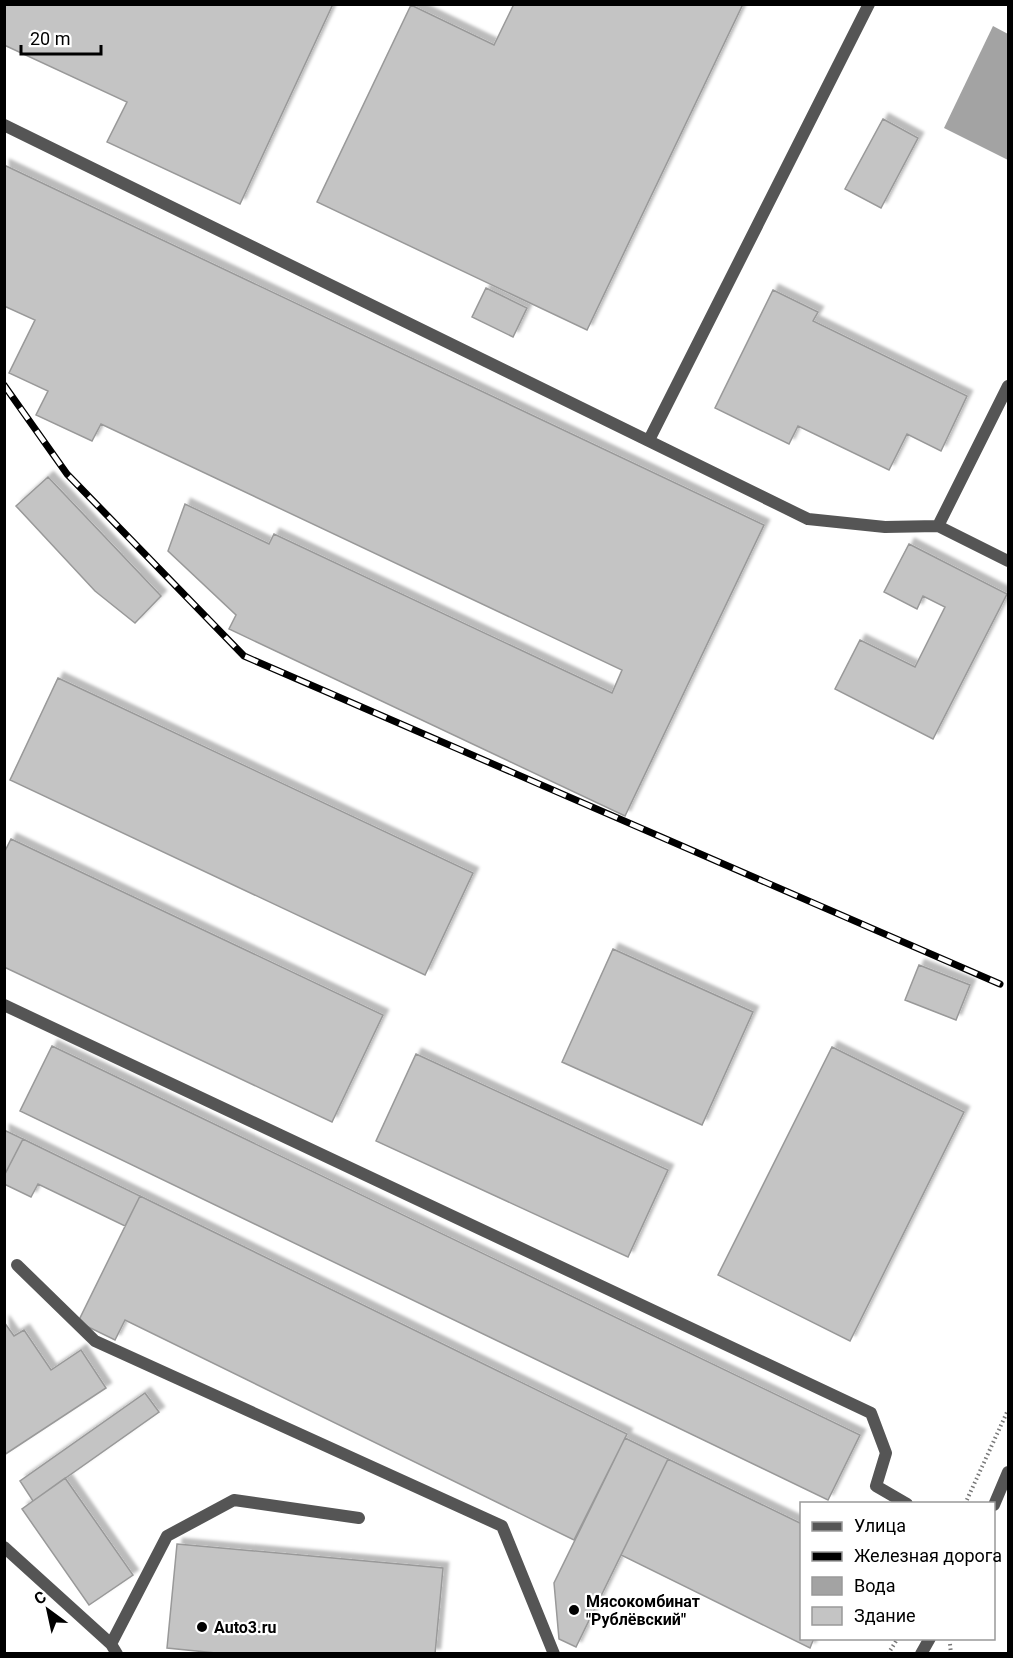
<svg xmlns="http://www.w3.org/2000/svg" width="1013" height="1658" font-family="Roboto,sans-serif">
<defs>
<filter id="shadow"><feDropShadow dx="5.5" dy="-5.5" stdDeviation="1.5" flood-color="#0004"/></filter>
</defs>
<rect width="100%" height="100%" fill="#fff"/>
<path fill="#a3a3a3" d="M993,26L1008,34V160L944,128Z"/>
<path fill="#c4c4c4" stroke="#999" stroke-width="1.5" filter="url(#shadow)" d="M4,4H333L240,204L107,142L127,102L4,45Z
M514,4H743L587,330L317,202L411,5L494,45Z
M883,119L918,138L881,208L845,189Z
M4,165L764,525L625,816L229,629L236,615L168,551L185,504L269,544L274,534L612,693L622,670L101,424L92,441L36,415L48,391L9,373L35,320L4,306Z
M486,288L527,308L513,337L472,317Z
M773,290L818,312L813,321L967,396L941,451L907,434L889,470L798,426L789,444L715,408Z
M48,477L161,596L135,623L95,591L16,506Z
M909,544L1007,594L933,739L835,689L860,640L915,667L945,607L923,596L917,609L884,592Z
M58,678L473,873L425,975L10,780Z
M11,839L383,1015L332,1122L4,967V853Z
M613,949L753,1012L702,1125L562,1062Z
M919,965L970,985L956,1020L905,1000Z
M52,1046L860,1435L828,1500L20,1111Z
M832,1047L964,1112L850,1341L718,1275Z
M416,1054L668,1170L628,1257L376,1141Z
M4,1130L23,1139L4,1176Z
M23,1139L140,1196L125,1226L38,1184L31,1197L4,1184V1176Z
M140,1196L627,1434L574,1540L125,1320L115,1340L78,1322Z
M4,1322L14,1336L24,1330L51,1370L81,1350L106,1388L4,1455Z
M145,1393L159,1412L33,1501L20,1481Z
M625,1438L668,1459L576,1647L559,1639L554,1583Z
M668,1459L802,1524V1638H814L810,1648L621,1555Z
M65,1478L133,1575L89,1605L22,1509Z
M177,1544L443,1568L435,1654H226L167,1648Z"/>
<g fill="none" stroke-linecap="round" stroke-linejoin="round">
<path stroke="#777" stroke-width="4" stroke-dasharray="1.5 3" stroke-linecap="butt" d="M965,1504L1008,1410
M950,1644L951,1654
M888,1654L898,1638"/>
<path stroke="#555" stroke-width="12" d="M4,125L808,519L885,527L938,526L1008,386
M649,440L869,4
M938,526L1008,561
M4,1005L871,1413L886,1453L876,1486L907,1504
M17,1265L95,1341L502,1526L554,1654
M4,1547L111,1644
M117,1654L111,1644L167,1536L234,1500L359,1518"/>
<path stroke="#555" stroke-width="12" d="M994,1505L1008,1472
M921,1654L930,1638"/>
<defs>
<path id="rail" d="M4,385L67,474L244,656L1000,984"/>
</defs>
<use href="#rail" stroke="#000" stroke-width="7"/>
<use href="#rail" stroke="#fff" stroke-width="4.5" stroke-dasharray="14" stroke-linecap="butt"/>
</g>
<g fill="#000" stroke="#fff" stroke-width="2">
<circle cx="574" cy="1610" r="6"/>
<circle cx="202" cy="1627" r="6"/>
</g>
<g text-anchor="middle" stroke-width="4.5" stroke-linejoin="round" paint-order="stroke">
<g font-size="16" font-weight="bold" fill="#000" stroke="#fff" text-anchor="start">
<text x="586" y="1607">Мясокомбинат<tspan x="586" dy="18">"Рублёвский"</tspan></text>
<text x="214" y="1633">Auto3.ru</text>
</g>
</g>
<rect width="1013" height="1658" fill="none" stroke="#000000" stroke-width="12"/>
<rect x="800" y="1502" width="195" height="138" fill="#ffffff" stroke="#999999" stroke-width="1.5"/>
<rect x="812" y="1522" width="30" height="9" fill="#555555" stroke="#999999" stroke-width="1.5"/>
<text x="854" y="1532" font-size="18" fill="#000000">Улица</text>
<rect x="812" y="1552" width="30" height="9" fill="#000000" stroke="#999999" stroke-width="1.5"/>
<text x="854" y="1562" font-size="18" fill="#000000">Железная дорога</text>
<rect x="812" y="1577" width="30" height="18" fill="#a3a3a3" stroke="#999999" stroke-width="1.5"/>
<text x="854" y="1592" font-size="18" fill="#000000">Вода</text>
<rect x="812" y="1607" width="30" height="18" fill="#c4c4c4" stroke="#999999" stroke-width="1.5"/>
<text x="854" y="1622" font-size="18" fill="#000000">Здание</text>
<g transform="translate(48 1610) rotate(327)" stroke="#ffffff" stroke-width="4.5" paint-order="stroke">
<path d="M0-4.5L10 22L0 15L-10 22Z" fill="#000000"/>
<text y="-9" font-size="16" font-weight="bold" text-anchor="middle" fill="#000000">С</text>
</g>
<path d="M21 45v9h80v-9" fill="none" stroke="#000000" stroke-width="3"/>
<text x="30" y="45" font-size="18" fill="#000000" stroke="#ffffff" stroke-width="4.5" paint-order="stroke">20 m</text>
</svg>
